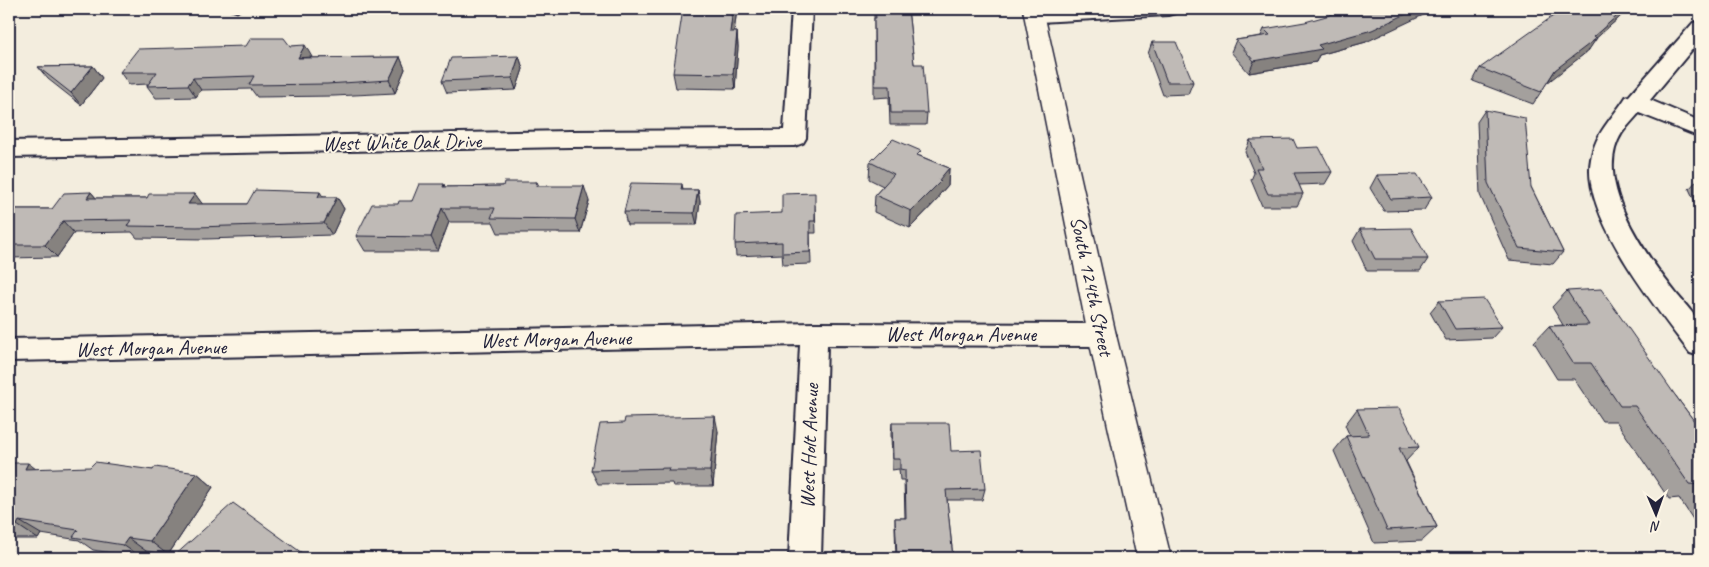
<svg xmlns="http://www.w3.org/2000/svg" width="1709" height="567" font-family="Caveat,sans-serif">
<rect width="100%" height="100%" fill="#f3edde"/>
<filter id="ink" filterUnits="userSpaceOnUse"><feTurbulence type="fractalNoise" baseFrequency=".02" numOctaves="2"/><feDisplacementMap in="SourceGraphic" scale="10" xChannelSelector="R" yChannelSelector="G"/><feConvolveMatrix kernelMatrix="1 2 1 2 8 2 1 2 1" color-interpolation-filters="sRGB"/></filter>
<g filter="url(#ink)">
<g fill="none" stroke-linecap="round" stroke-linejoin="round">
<defs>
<path id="street" d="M792,9H812L806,138L803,143L795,146L570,147L9,157V141L570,131L784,130Z
M1027,9L1043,10L1178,9L1175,13L1168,15L1039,22L1032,20L1024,13Z
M1700,21V40L1650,100L1700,121V137L1639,113C1634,119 1627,126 1622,133C1591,181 1646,255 1675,292C1681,300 1698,317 1700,326C1703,334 1701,348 1700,356L1690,353C1658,310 1580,215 1591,159C1596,131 1613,118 1626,97L1629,96L1693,23Z
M814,323L1102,324L1112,327L1116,335L1112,343L1102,346L827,345L821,558H789L800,345L9,361V339Z"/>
<path id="secondary" d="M1023,9H1043L1116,335L1171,558H1137L1088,335Z"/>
</defs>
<use href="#street" stroke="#22223b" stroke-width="4"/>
<use href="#secondary" stroke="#22223b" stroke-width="3"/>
<use href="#street" fill="#fcf5e5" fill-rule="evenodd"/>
<use href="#secondary" fill="#fcf5e5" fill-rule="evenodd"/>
</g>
<path fill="#a4a09d" stroke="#22223b" d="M225,9H243L237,13Z
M737,9L734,32H737L738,47L735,89L676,88L673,73Z
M874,9H908L914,64L927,113L926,125H890L889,97L874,98Z
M1620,17L1596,38L1588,51L1548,81L1533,104L1473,81L1480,68Z
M1264,29L1366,42L1319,55L1316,62L1249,73L1231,52L1236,40L1261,36Z
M1152,42L1193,82L1188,94L1163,95L1148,54Z
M290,46L311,58L400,57L405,69L395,93L334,96L257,97L251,89L201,90L196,97L156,98L147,86L148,84L129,85L120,72Z
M519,56L523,69L516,90L447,93L442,81Z
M93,66L102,78L81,105L48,79L38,67Z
M1485,110L1531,187L1563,252L1553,264L1509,260L1480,195L1477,122Z
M1250,140L1297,148L1332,172L1325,184L1299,185L1303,194L1297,206H1262L1251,180L1254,173L1245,152Z
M920,156L949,168L948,185L939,195V198L910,228L874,212L875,195L883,186L869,179L870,162Z
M1377,175L1432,197L1424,210L1384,211L1370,188Z
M1700,177V212L1689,189Z
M537,182L539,186L589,201L580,233H498L493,222H449L438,251H365L356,236L398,204L412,201L444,184L445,187L503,186Z
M682,184L683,190H698L700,202L697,225H627L624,212Z
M91,192L96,198H147L195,194L202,204H247L323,197H337L344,209L332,235L206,239L137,238L132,232L74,233L57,257L9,258V209H52Z
M815,205L816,233H810L811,264L783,265L782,254L736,256L735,244L782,213Z
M1360,229L1428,259L1420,271H1367L1353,241Z
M1567,291L1675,395L1700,429V530L1679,498L1669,499L1616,421H1602L1574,379H1557L1534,342L1549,326L1563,325L1552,307Z
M1439,301L1502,327L1492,338L1446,340L1430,312Z
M1357,409L1419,447L1406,461L1437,527L1422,541L1374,543L1334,451L1346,436H1350L1345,425Z
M892,423L951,451L985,489L982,500H947L953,558H896L895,528V518H905L904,480H900L899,469L892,470L891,434Z
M718,431L713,486H673L672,483L598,484L591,470Z
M9,463L36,469L153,470L197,473L213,487L168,555L146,551L142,558L93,550L79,540L41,534L38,539H9Z"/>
<path fill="#86827f" stroke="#22223b" d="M235,9H243L237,13Z
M733,9H737L732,47L730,32Z
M1417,9H1436L1366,42L1319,55L1316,62L1249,73L1254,61Z
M1625,9H1626L1620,17L1592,42L1597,38L1588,51L1547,83L1555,70Z
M737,32L738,47L735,89L733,74Z
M305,45L312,57L298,58Z
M519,56L523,69L516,90L512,78Z
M400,57L405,69L395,93L389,80Z
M93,66L102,78L81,105L71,93Z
M193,78L201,90L196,97L188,85Z
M949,168L948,185L939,195V198L910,228L911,211Z
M584,186L589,201L580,233L575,219Z
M698,190L700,202L697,225L694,213Z
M91,192L101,204L87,198Z
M320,192L328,204L318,197Z
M195,194L204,206L188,204Z
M337,197L344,209L332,235L324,223Z
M442,208L449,222L438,251L431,237Z
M63,221L74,233L57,257L45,245Z
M715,416L718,431L713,486L710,471Z
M28,463L48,478L25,469Z
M197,473L213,487L168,555L150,541Z
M19,521L41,534L38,539L17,525Z
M128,538L146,551L142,558L123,545Z
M302,553L308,558H297Z"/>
<path fill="#bfbab6" stroke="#22223b" d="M683,9H733L730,32H737L733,74L673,73Z
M875,9H908L914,64H923L927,113H891L890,86H875L874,18H876Z
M1351,9H1417L1372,30L1318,45L1322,49L1254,61L1236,40L1270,35L1264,29L1305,22Z
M1563,9H1625L1593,37L1597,38L1555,70L1541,92L1480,68Z
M251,38H284L290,46L305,45L298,58L400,57L389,80L327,84L249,85L254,76L193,78L188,85L147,86L157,72H120L138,49L246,46Z
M1152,42H1176L1193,82H1167Z
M519,56L512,78L442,81L451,58Z
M93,66L71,93L38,67Z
M1485,110L1525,118L1531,187L1563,252L1519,248L1488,183Z
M893,139L921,151L917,155L949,168L939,180L941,181L911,211L875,195L894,174L870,162Z
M1293,139L1297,148L1319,147L1332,172L1294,173L1303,194H1268L1256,168H1262L1250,140Z
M1417,174L1432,197L1391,199L1377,175Z
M504,182H537L536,186H584L575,219L491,218L495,208H442L431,237L356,236L372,204H398L399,201H412L419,184H444L443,187L503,186Z
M631,183L682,184L681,190H698L694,213L624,212Z
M255,190L320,192L318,197H337L324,223L197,227L127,226L131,220L63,221L45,245H9V209H52L64,193L91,192L87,198H147L149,194H195L188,204H247Z
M815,193V221H810V252L782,253V242L735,244L736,215L782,213V194Z
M1411,228L1428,259H1375L1360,229Z
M1601,289L1675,395L1700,429V485L1689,484L1635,406H1620L1591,363H1573L1549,326L1589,325L1567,291Z
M1484,299L1502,327L1455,329L1439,301Z
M1399,408L1419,447L1399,448L1437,527L1387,530L1346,436L1369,435L1357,409Z
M715,416L710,471H668L669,468L591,470L600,424L624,423L625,418Z
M892,423H949L951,451L981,450L985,489L946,490L953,558H902V557H897L895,518H906L905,470L900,469V459H893Z
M95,462L153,470L155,467L197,473L150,541L128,538L123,545L73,537L78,530L19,521L17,525H9V463H28L25,469L90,467Z
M233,503L302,553L297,558H172Z"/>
</g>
<g text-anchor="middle" stroke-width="4" stroke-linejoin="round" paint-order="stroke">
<g font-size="21" fill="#22223b" stroke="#fcf5e5">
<text transform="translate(402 142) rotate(-1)" y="7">West White Oak Drive</text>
<text transform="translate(1092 286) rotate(78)" y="7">South 124th Street</text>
<text x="961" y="341">West Morgan Avenue</text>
<text transform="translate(556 339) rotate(-1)" y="7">West Morgan Avenue</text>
<text transform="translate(151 348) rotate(-1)" y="7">West Morgan Avenue</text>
<text transform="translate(809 446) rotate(-88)" y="7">West Holt Avenue</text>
</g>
</g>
<rect width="1709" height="567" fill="none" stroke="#fcf5e5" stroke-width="30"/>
<rect x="15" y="15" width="1679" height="537" fill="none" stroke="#22223b" stroke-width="2" filter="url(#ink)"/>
<g transform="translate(1656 514) rotate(178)" stroke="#fcf5e5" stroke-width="4" paint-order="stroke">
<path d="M0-4L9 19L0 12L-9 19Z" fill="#22223b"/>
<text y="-8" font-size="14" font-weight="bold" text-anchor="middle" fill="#22223b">N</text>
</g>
</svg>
